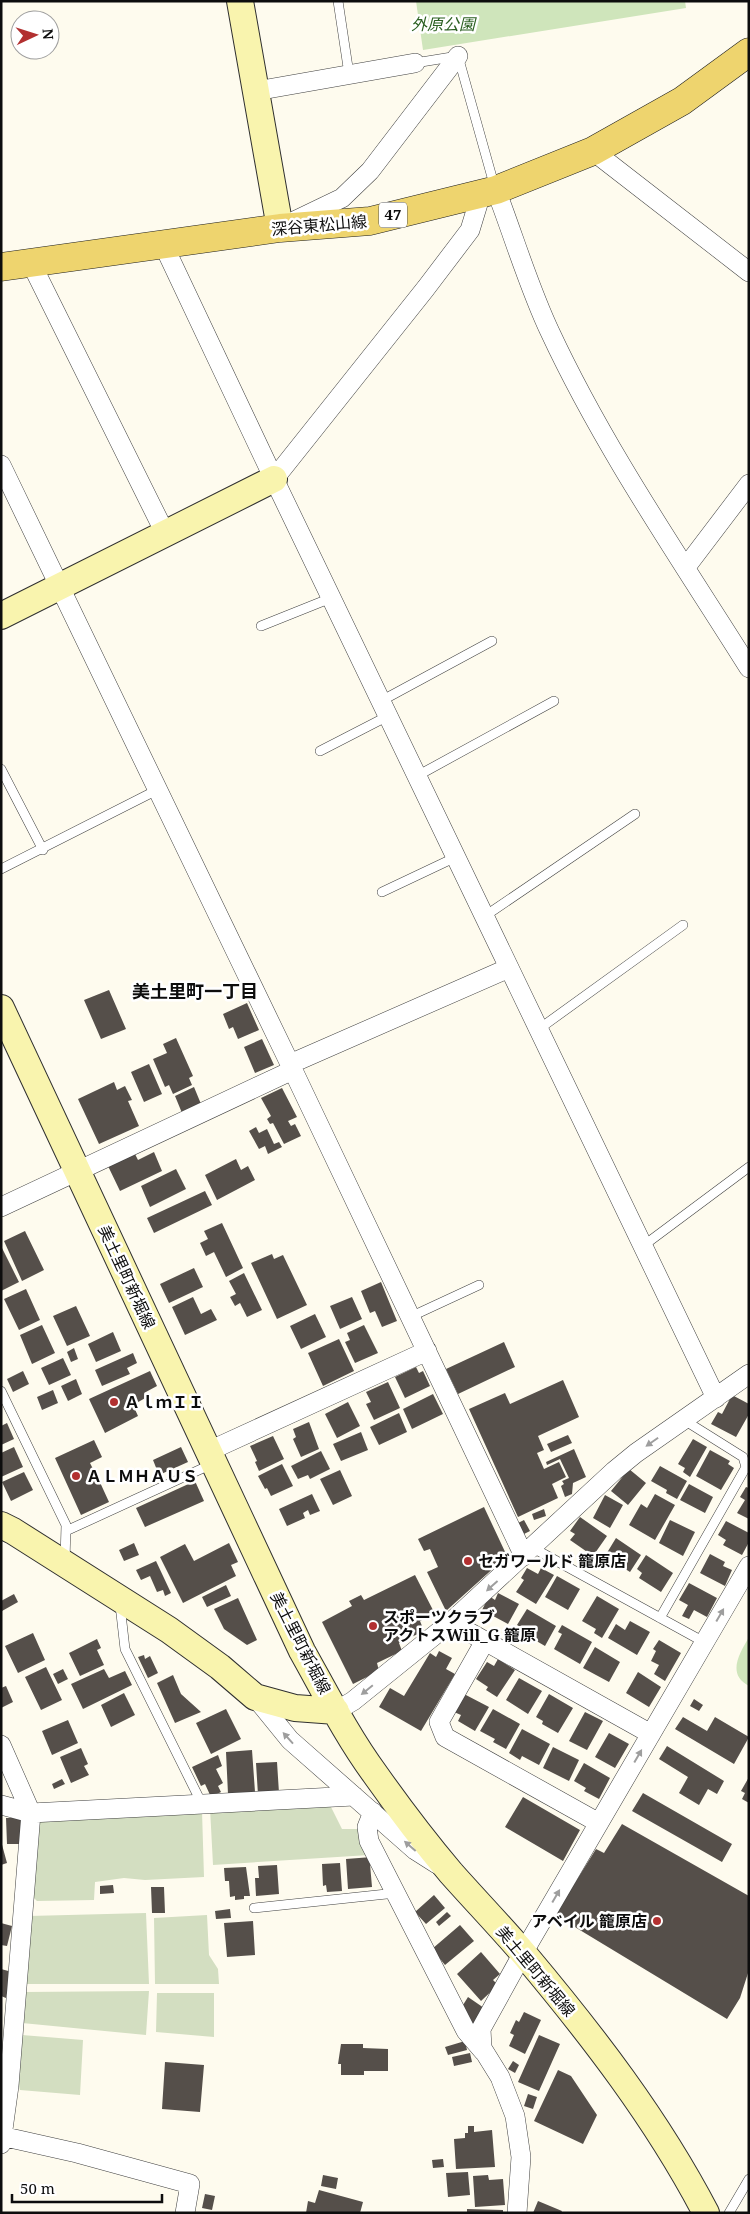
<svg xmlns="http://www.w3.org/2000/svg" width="750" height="2214" font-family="'Noto Serif','Noto Sans JP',serif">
<rect width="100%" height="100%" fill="#fefbee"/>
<path fill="#cfe5bb" d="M416,1H685L686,8L423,50Z
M749,1637V1686C726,1674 740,1653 749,1637Z"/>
<path fill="#d3dec1" d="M330,1805L342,1829H358L369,1855L213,1865L210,1808Z
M202,1811L204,1877L145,1880L124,1878L95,1882L94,1900L37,1901L32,1896L37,1824L43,1817Z
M146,1913L149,1984H24L29,1916Z
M207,1915L209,1955L218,1969L219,1984H155L154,1918Z
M149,1991L146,2035L22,2023L24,1992Z
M157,1993H214V2037L156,2032Z
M22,2035L83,2040L80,2095L20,2090L17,2079Z"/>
<path fill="#554f4a" d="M109,990L126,1029L101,1039L84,1000Z
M247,1003L259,1030L238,1039L233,1027L229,1029L223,1014Z
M176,1038L193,1076L189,1078L192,1085L173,1094L169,1085L165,1087L153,1059L167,1053L163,1044Z
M262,1039L274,1065L255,1073L244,1047Z
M149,1064L162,1094L144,1102L131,1072Z
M114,1082L117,1090L125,1086L132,1100L128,1101L139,1126L99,1144L78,1099Z
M194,1087L201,1104L182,1113L175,1096Z
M282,1088L297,1117L288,1121L291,1126L295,1124L301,1136L284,1144L273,1123L270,1124L267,1119L271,1116L261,1098Z
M256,1127L259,1133L267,1129L274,1144L279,1142L282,1147L268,1154L265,1146L259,1149L249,1131Z
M154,1152L162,1171L120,1191L108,1166L135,1154L138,1160Z
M236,1159L241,1170L248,1166L255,1180L217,1200L205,1175Z
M176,1169L186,1189L150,1207L141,1186Z
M205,1191L212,1205L154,1233L147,1218Z
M222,1223L243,1268L226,1277L214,1252L206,1256L200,1243L208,1239L204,1231Z
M25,1231L44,1270L22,1281L4,1241Z
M1,1246L19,1282L1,1291Z
M272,1254L274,1259L283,1255L307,1305L277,1319L251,1263Z
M194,1268L203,1287L169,1303L160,1284Z
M244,1273L262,1310L247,1317L240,1303L235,1306L230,1297L236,1294L229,1281Z
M381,1282L397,1321L382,1327L375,1311L370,1313L361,1291Z
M26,1289L40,1320L19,1330L4,1299Z
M193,1297L201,1314L211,1309L217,1320L185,1335L172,1307Z
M352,1297L362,1319L340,1329L330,1306Z
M76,1306L90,1336L67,1346L53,1316Z
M315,1314L326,1337L301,1349L290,1326Z
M42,1325L55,1353L32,1364L20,1335Z
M364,1325L378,1353L355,1363L345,1342L350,1340L347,1333Z
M113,1332L121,1351L96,1362L88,1344Z
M339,1339L354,1371L323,1386L308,1353Z
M504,1342L515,1367L458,1394L446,1369Z
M74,1348L78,1359L71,1362L67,1352Z
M133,1353L137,1363L127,1368L130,1374L102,1386L95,1370Z
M63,1358L71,1375L49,1385L41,1368Z
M416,1367L419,1373L423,1371L430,1386L405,1398L395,1377Z
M23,1371L29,1384L13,1392L7,1379Z
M150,1371L157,1386L144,1393L147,1397L133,1405L138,1416L105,1433L89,1399Z
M76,1379L82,1394L68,1401L61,1386Z
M563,1380L579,1417L538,1436L544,1450L537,1453L544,1469L559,1462L566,1477L552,1484L558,1498L518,1517L469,1409L505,1393L510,1404Z
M388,1382L400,1408L374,1420L366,1404L371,1402L366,1392Z
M53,1390L58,1403L42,1410L37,1397Z
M433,1394L443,1414L412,1429L403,1409Z
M732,1395L749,1404V1414L736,1437L711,1424L718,1412L722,1414Z
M348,1402L360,1426L337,1438L325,1414Z
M399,1413L407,1432L379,1445L370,1427Z
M309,1422L319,1449L301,1457L293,1439L296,1437L293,1429Z
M7,1423L14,1439L1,1445V1426Z
M361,1432L368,1450L341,1461L333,1444Z
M568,1435L572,1443L551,1452L547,1444Z
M273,1436L284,1459L259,1471L255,1462L257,1461L250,1446Z
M693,1439L707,1447L690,1477L683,1472L685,1468L678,1464Z
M94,1440L102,1457L90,1463L94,1471L89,1473L92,1480L98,1478L109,1502L81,1515L55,1458Z
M14,1447L23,1467L1,1477V1453Z
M181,1447L188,1462L159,1475L153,1460Z
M574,1449L586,1477L573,1483L572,1494L565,1497L561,1486L564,1484L562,1481L569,1478L560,1459L547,1465L546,1462Z
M710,1450L730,1461L728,1464L734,1468L721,1490L696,1476Z
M321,1451L330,1469L310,1479L308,1475L298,1479L291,1466Z
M282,1464L293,1486L271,1496L267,1488L265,1489L258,1476Z
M660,1466L687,1481L677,1499L666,1493L667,1490L651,1481Z
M629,1469L646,1483L628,1505L611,1491Z
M340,1470L352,1496L333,1505L320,1479Z
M24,1472L33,1490L11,1501L2,1482Z
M195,1481L204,1501L145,1527L136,1508Z
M689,1484L713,1497L705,1513L680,1500Z
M746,1487L749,1488V1519L737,1513L745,1500L740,1497Z
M312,1494L320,1511L310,1515L308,1510L303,1513L305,1518L287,1526L279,1509Z
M655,1494L675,1505L655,1540L629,1525L641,1504L647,1508Z
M605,1495L623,1505L610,1528L593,1518Z
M484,1507L507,1556L446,1611L427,1572L438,1567L430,1549L424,1551L418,1539Z
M544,1509L546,1516L534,1520L532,1514Z
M580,1517L607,1536L593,1556L570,1540L575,1534L570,1531Z
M524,1520L530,1531L524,1534L518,1523Z
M670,1520L695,1532L683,1556L659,1543Z
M726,1521L749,1533V1542L742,1555L723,1545L726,1540L718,1535Z
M616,1538L641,1555L630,1572L605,1556Z
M134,1543L139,1555L124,1561L119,1550Z
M229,1543L238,1562L231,1565L236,1576L183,1603L160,1557L185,1544L194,1561Z
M710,1554L725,1562L723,1566L732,1570L725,1586L700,1573Z
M646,1555L673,1573L661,1592L639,1578L642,1573L637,1569Z
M156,1561L171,1593L165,1596L163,1590L157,1592L150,1576L141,1580L136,1570Z
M527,1568L538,1574L541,1568L554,1575L536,1604L516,1592L524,1580L521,1578Z
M415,1575L435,1614L420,1621L424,1631L399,1643L402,1651L377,1663L379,1671L353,1684L322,1622L352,1606L349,1601L361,1595L364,1600Z
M557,1576L580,1589L568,1610L545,1597Z
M689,1583L717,1598L707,1617L694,1610L689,1619L682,1616L688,1605L679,1600Z
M226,1585L231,1596L207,1607L202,1597Z
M498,1593L519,1604L508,1624L482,1610L489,1596L495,1600Z
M14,1594L18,1602L2,1611L1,1601Z
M597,1596L619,1609L602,1638L594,1633L596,1629L582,1621Z
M238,1598L257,1640L247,1645L224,1629L214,1609Z
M527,1609L556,1626L545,1646L533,1639L535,1635L517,1625Z
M630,1621L650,1632L637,1655L608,1638L616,1624L625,1630Z
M562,1625L592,1642L580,1664L554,1649L562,1634L558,1632Z
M33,1633L45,1660L18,1673L5,1646Z
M97,1639L101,1648L97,1650L104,1665L80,1676L69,1653Z
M659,1640L681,1653L665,1681L654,1674L659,1665L651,1661L656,1651L653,1649Z
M595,1647L620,1662L609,1682L583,1668Z
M439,1651L452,1658L446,1669L455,1674L421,1731L379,1707L390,1688L404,1696L430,1653L436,1657Z
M144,1655L145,1659L150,1656L158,1673L148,1678L138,1657Z
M498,1659L515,1670L497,1697L486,1690L488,1687L476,1679L487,1662L494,1666Z
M46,1667L62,1700L41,1710L25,1677Z
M63,1669L68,1679L58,1684L53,1674Z
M104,1669L109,1678L125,1671L132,1685L83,1709L71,1684Z
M638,1672L661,1687L649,1707L626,1693Z
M173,1675L181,1694L201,1712L175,1723L157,1683Z
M519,1678L542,1691L528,1714L506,1700Z
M6,1686L13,1702L1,1708V1688Z
M124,1693L135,1715L111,1727L101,1705Z
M464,1694L489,1707L475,1731L458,1721L461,1715L454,1712Z
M549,1694L573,1708L558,1733L542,1724L543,1721L536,1717Z
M694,1699L703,1705L699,1711L690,1706Z
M226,1709L241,1739L211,1754L196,1723Z
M493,1709L520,1724L506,1749L493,1742L495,1739L480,1731Z
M585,1712L603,1721L587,1750L569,1741Z
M683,1717L707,1731L715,1717L749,1737L734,1764L675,1729Z
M68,1720L78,1743L52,1755L42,1731Z
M522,1729L550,1744L539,1765L522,1756L520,1760L509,1753Z
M609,1733L629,1744L615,1768L595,1757Z
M667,1746L724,1781L717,1794L708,1789L699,1805L679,1793L688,1777L659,1759Z
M553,1747L579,1760L569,1781L543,1768Z
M81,1748L88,1764L84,1766L89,1775L71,1783L60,1757Z
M252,1750L255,1792L228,1794L226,1752Z
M218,1755L222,1766L216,1769L223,1783L218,1786L221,1792L211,1797L205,1784L201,1786L192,1767Z
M277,1762L279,1793L258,1795L256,1763Z
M584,1763L610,1778L599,1799L584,1791L586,1788L574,1781Z
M749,1777V1803L742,1799L745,1793L741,1791Z
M62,1779L65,1784L54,1789L52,1784Z
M643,1793L732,1844L722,1862L632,1811Z
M523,1797L580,1830L563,1861L505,1827Z
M6,1818H22V1844H7Z
M622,1824L749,1896V1970L740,1998L727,2019L555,1915L596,1849L604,1853Z
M1,1841L7,1863L1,1865Z
M372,1857V1864H370L372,1887L348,1889L346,1859Z
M340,1863L342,1891L327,1892L326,1885L323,1886L322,1864Z
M277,1865L279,1894L256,1896L255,1878H259L258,1866Z
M246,1867L250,1896H244V1899L235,1900V1896L230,1897L229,1881H225L224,1868Z
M113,1885L114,1893L100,1894V1886Z
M151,1887H164L165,1913H152Z
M434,1895L445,1908L426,1924L415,1912Z
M230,1909L231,1918L216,1919L215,1911Z
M447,1912L451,1916L439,1926L436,1922Z
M253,1921L255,1955L227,1957L224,1923Z
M1,1923L12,1926L7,1946L1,1945Z
M460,1925L474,1941L445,1965L432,1949Z
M481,1952L500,1974L493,1980L498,1985L481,2001L457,1974Z
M1,1969L12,1972L6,1998L1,1996Z
M468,1997L484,2008L474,2028L463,2005Z
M524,2012L541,2020L525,2054L509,2046L514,2035L510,2033L516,2020L519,2022Z
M539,2035L560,2044L539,2091L518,2082Z
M465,2041L467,2050L448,2055L445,2047Z
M341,2044H363V2048L388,2049V2071H364V2075H341V2064H338Z
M470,2053L472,2062L454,2066L452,2057Z
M513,2061L519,2065L515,2073L508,2069Z
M165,2062L204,2065L200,2112L162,2109Z
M558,2070L571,2076L597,2115L583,2144L534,2121Z
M528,2094L537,2097L533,2109L524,2106Z
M468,2126H474V2132L492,2130L495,2167L456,2169L454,2139L465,2138V2133H468Z
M443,2159L444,2167L433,2168L432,2160Z
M468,2172L470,2195L448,2197L446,2173Z
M323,2175L338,2178L336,2189L321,2186Z
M488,2175L489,2180L503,2179L505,2205L475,2207L473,2176Z
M319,2190L363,2202L360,2213H306L308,2201L315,2203Z
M205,2194L215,2196L212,2210L202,2208Z
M538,2201L562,2211L561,2213H533Z
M467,2209L503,2210V2213H467Z"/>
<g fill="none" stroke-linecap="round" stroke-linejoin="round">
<defs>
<path id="lane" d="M338,1L349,74
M415,63L458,56L495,188
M261,626L331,598
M381,701L492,641
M320,751L388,716
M1,769L43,850
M417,776L554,701
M1,869L157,790
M382,892L456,857
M485,916L635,814
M539,1029L683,925
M643,1246L749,1167
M410,1317L479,1285
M1,1391L66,1525L65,1561
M66,1531L212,1464
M533,1548L704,1642
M120,1605L125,1649L202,1804
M660,1618L746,1467L743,1457L684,1420
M254,1908L396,1893
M729,2213L749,2179"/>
<path id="street" d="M256,91L415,63
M593,151L749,272
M496,190C514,237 529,288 550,332C605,450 680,558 749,668
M290,223L342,198L370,171L458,56
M163,244L274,479L716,1398
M31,263L165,533
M1,465L290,1064L524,1556
M274,479L426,288L470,230L481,194
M686,567L749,484
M290,1064L509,968
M1,1207L293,1070
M209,1451L427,1351
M451,1622L651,1734
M485,1641L439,1722L445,1737L599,1823
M255,1697L290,1740L415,1850L437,1864
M336,1711L353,1701L451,1622L614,1471L636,1453L749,1374
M1,1745L31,1813L9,2086L1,2144
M1,1805L31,1813L354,1796
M373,1812L367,1827L369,1841L466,2031L484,2052
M1,2136L77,2153L190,2184L185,2213
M517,2213L521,2157L515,2116L500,2077L482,2048L481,2029L523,1953L749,1566"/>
<path id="secondary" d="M240,1L280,228
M1,616L274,479
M1,1008L302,1651C325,1692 347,1736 375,1774C399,1808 424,1841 451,1873C475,1900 500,1926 524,1954C592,2035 657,2119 706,2213
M1,1525L13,1531L169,1630L220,1667L255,1697L295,1708L336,1711"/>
<path id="primary" d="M1,267L280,228L370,221L496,190L593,151L682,101L749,52"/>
</defs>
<use href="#lane" stroke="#404040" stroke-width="10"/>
<use href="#street" stroke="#404040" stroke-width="20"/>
<use href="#secondary" stroke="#2f2f2f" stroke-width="28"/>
<use href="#primary" stroke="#1e1e1e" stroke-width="29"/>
<use href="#lane" stroke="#fff" stroke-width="9"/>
<use href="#street" stroke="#fff" stroke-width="19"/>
<use href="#secondary" stroke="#f9f4ae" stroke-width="26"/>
<use href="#primary" stroke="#eed46e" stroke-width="28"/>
</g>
<defs><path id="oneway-solid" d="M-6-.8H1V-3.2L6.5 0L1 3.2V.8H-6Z" transform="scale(1.25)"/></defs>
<g fill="#9e9e9e">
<use href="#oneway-solid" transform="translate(652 1442) rotate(145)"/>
<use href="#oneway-solid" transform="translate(492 1586) rotate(138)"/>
<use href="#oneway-solid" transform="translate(720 1615) rotate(-60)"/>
<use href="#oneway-solid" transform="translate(367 1690) rotate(141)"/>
<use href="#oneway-solid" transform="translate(288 1738) rotate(-132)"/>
<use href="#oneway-solid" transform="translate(638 1756) rotate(-60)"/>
<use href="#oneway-solid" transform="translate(410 1846) rotate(-139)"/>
<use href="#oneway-solid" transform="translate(556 1896) rotate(-60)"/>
</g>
<g fill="#b23030" stroke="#fff" stroke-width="2">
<circle cx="114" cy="1402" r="5"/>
<circle cx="76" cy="1476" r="5"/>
<circle cx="468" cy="1561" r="5"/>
<circle cx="373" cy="1626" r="5"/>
<circle cx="657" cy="1921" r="5"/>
</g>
<g text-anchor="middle" stroke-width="5" stroke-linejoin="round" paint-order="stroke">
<rect fill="#fff" stroke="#565656" stroke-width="1" x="379" y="202.5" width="28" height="25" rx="4"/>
<g font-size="15" font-weight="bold" fill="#0d0d0d">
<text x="393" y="220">47</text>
</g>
<g font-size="16" font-style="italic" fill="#2c6022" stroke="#fff">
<text x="443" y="30">外原公園</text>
</g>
<g font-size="16" fill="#0d0d0d" stroke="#fff">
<text transform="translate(319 225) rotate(-5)" y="6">深谷東松山線</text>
<text transform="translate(127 1277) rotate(65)" y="6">美土里町新堀線</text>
<text transform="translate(301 1643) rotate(63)" y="6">美土里町新堀線</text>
<text transform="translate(536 1971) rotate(50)" y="6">美土里町新堀線</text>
</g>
<g font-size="16" font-weight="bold" fill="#0d0d0d" stroke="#fff" text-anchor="start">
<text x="124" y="1408">ＡｌｍＩＩ</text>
<text x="86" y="1482">ＡＬＭＨＡＵＳ</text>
<text x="478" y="1567">セガワールド 籠原店</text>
<text x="383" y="1623">スポーツクラブ<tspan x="383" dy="18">アクトスWill_G 籠原</tspan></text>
<text x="647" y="1927" text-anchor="end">アベイル 籠原店</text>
</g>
<g font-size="18" font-weight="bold" fill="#0d0d0d" stroke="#fff">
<text x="195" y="998">美土里町一丁目</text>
</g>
</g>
<rect width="750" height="2214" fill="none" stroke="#0d0d0d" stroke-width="5"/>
<g transform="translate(35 35) rotate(86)"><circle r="24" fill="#ffffff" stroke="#9e9e9e"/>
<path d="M0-4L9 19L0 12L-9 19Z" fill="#b23030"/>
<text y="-8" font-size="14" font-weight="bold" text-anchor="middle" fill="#0d0d0d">N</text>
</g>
<path d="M12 2194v8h150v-8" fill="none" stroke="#0d0d0d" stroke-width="2.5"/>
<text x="20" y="2194" font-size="15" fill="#0d0d0d" stroke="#ffffff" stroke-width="4" paint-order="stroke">50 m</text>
</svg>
